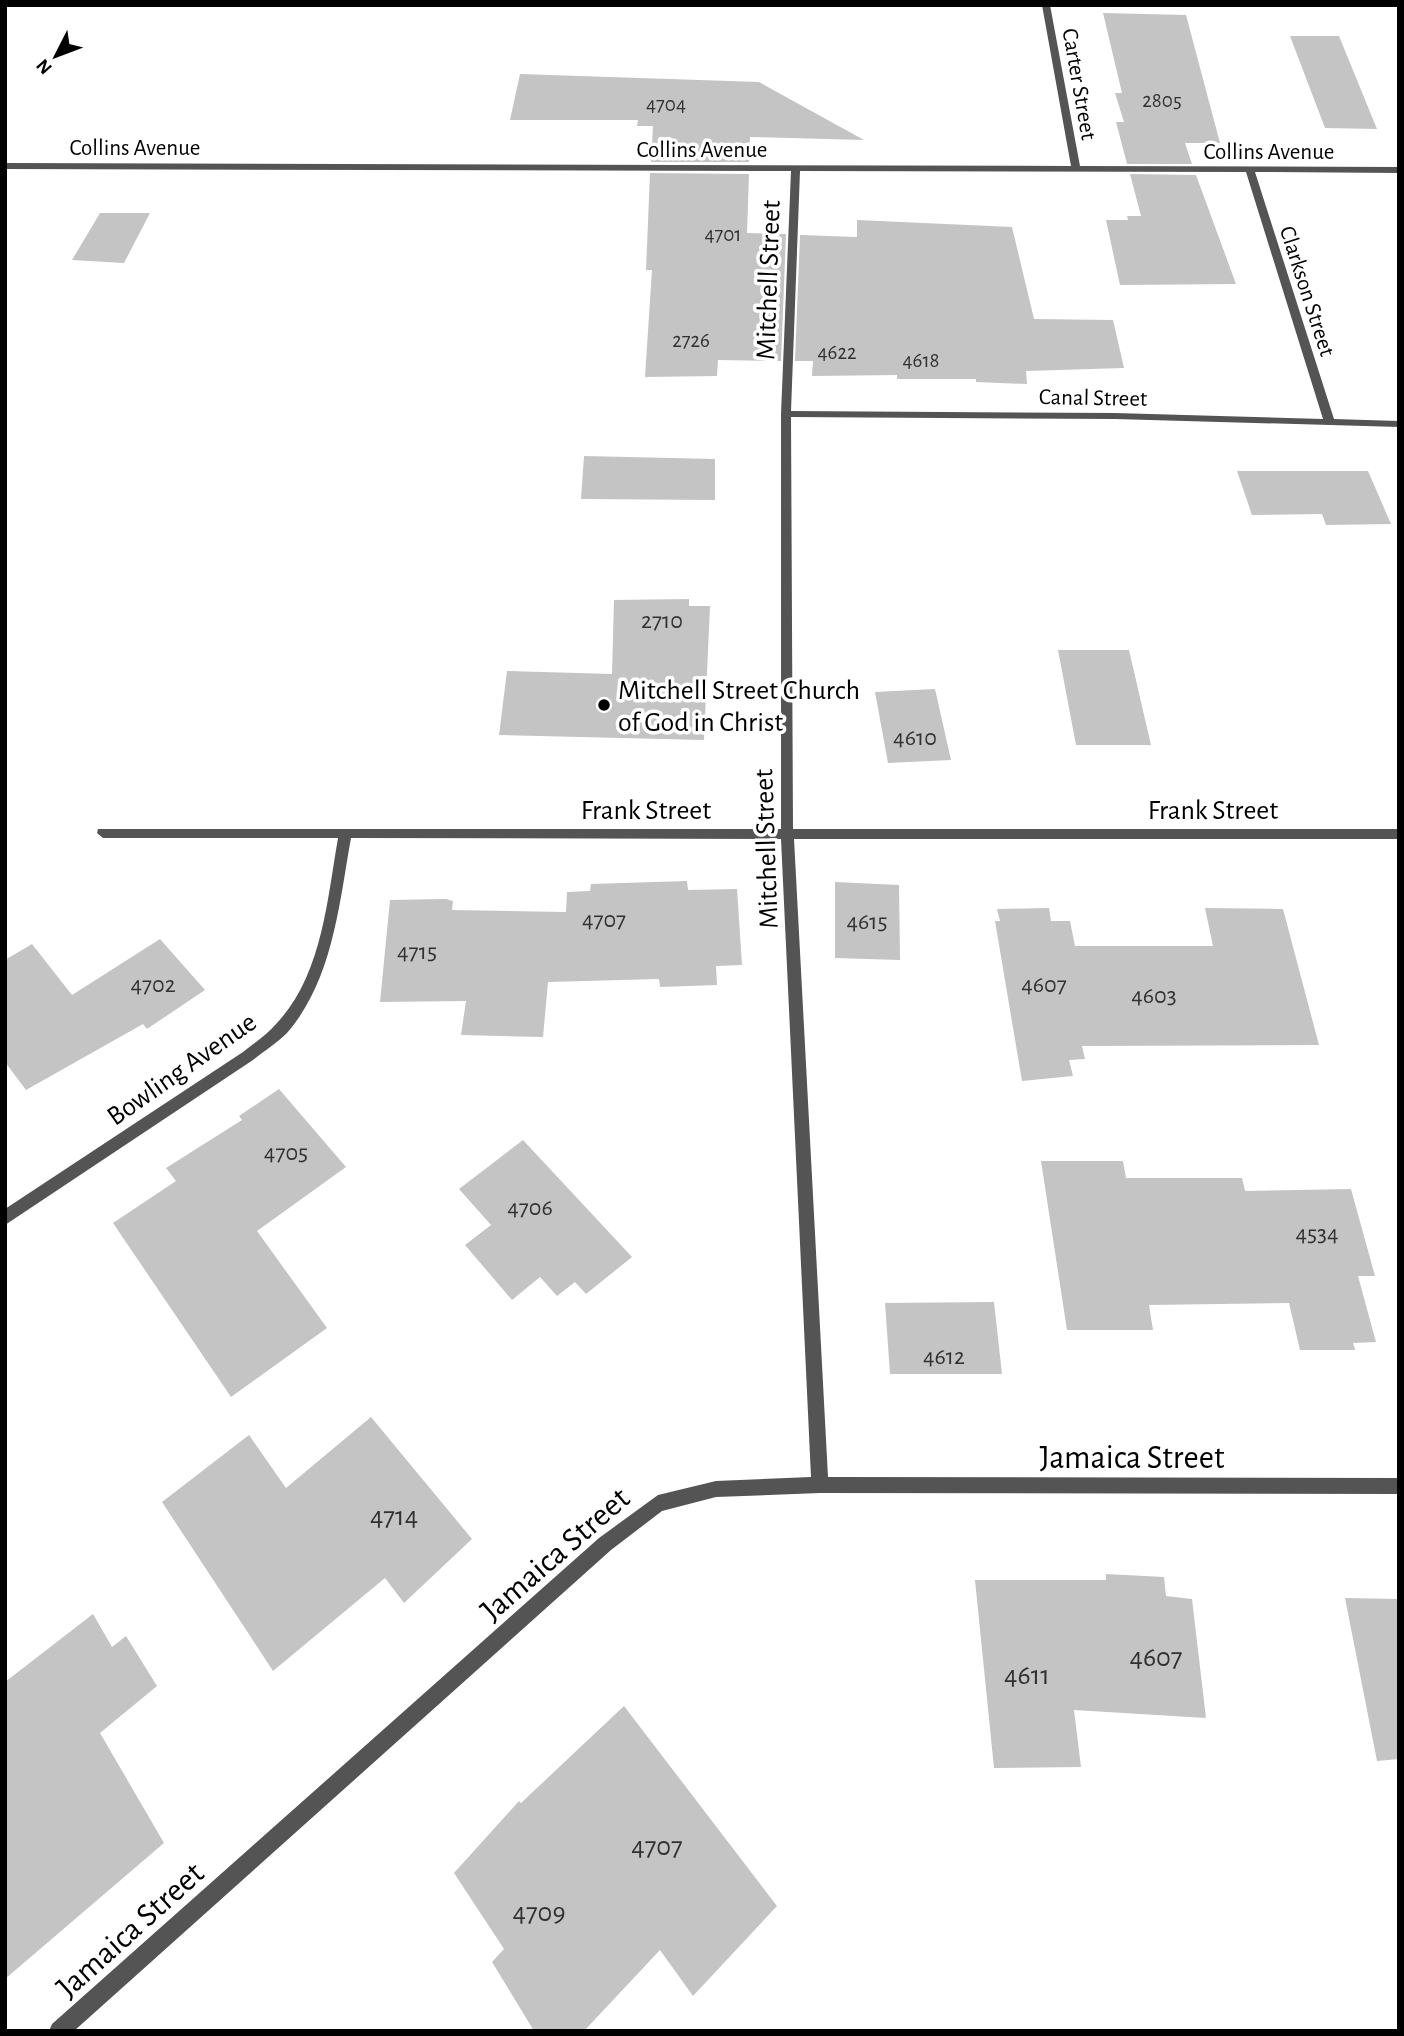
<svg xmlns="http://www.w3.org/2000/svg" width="1404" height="2036" font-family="'Alegreya Sans',sans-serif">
<rect width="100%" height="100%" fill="#fff"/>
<path fill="#c4c4c4" d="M1103,13L1186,15L1220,143H1185L1192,164H1127L1116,122H1124L1115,93H1122Z
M1290,36H1339L1377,129L1325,128Z
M520,74L759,82L864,140L750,137L749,162H651L653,126H637L638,120H510Z
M650,173L749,174L747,233L786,234L781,361L718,360L717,376L645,377L652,270H646Z
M1130,174L1196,175L1236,284L1120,285L1106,220H1128L1127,216H1141Z
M100,213H150L124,263L72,260Z
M857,220L1012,227L1034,319L1113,320L1124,368L1026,371L1027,384L976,382V379H897V375L812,376L813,361H795L800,235L857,237Z
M584,456L715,459V500L581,499Z
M1237,471H1368L1391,524L1326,525L1322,514L1252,515Z
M689,599V606H710L704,740L499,735L507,671L612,674L614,600Z
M1058,650H1129L1151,745H1076Z
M935,689L951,760L888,763L875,692Z
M687,881L688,890L737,889L742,965L716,966L717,985L660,987L659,979L548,982L543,1037L461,1035L466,1001L380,1002L390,900L446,899L453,901L452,910L566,912L567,892L590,891L591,884Z
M835,882L899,885L900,960L835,958Z
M1049,908L1051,921H1070L1075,946H1213L1205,908L1283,909L1319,1045L1082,1046L1085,1059L1069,1060L1073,1076L1022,1081L995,921H1000L997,909Z
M160,939L205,990L147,1029L143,1024L26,1090L5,1062V960L32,944L72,995Z
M279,1089L346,1167L257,1231L327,1328L231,1397L113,1223L176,1181L166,1168L242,1120L239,1116Z
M523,1140L632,1257L586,1294L575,1282L557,1296L540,1277L512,1300L465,1245L491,1225L459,1189Z
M1041,1161H1123L1126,1178H1242L1245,1191L1351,1189L1375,1276H1358L1376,1342L1353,1343L1355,1350H1300L1289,1303L1149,1305L1153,1330H1067Z
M994,1302L1002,1374H890L885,1303Z
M371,1417L472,1539L404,1603L385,1578L273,1671L162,1502L249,1435L286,1488Z
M1106,1574L1164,1577L1166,1596L1192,1599L1206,1718L1074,1710L1081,1767L994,1768L975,1580H1106Z
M1345,1598L1399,1599V1759L1377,1761Z
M93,1614L112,1647L126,1636L157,1686L100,1733L164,1843L5,1979V1682Z
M624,1706L777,1906L693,1996L660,1950L584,2031H534L492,1962L504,1949L454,1873L519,1801L521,1803Z"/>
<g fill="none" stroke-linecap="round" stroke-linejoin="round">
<path fill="#545454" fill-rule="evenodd" d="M1042,5H1050L1080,166L1399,167V173L1255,172L1334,419L1399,421V427L1115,419L791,417L793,829H1399V839H794L828,1477L1399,1478V1494L820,1493L716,1497L662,1511L611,1550L74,2031H49L52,2024L599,1538L658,1495L716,1481L811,1477L781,839L351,838C339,904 333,980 287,1033C277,1043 264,1051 253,1060L5,1225V1209L243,1052C254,1043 267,1035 276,1024C322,976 327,901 338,838H103L97,833L98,829H781V414L791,171L5,169V163L1071,166ZM800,171L1246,172L1323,419L1115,413L791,411Z"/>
</g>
<circle fill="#000" stroke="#fff" stroke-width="2.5" cx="604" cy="705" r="7"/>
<g text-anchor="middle" stroke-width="7" stroke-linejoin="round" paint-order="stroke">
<g font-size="21" fill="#313131">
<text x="1162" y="107">2805</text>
<text x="666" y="111">4704</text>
<text x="723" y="241">4701</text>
<text x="691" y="347">2726</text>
<text x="837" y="359">4622</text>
<text x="921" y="367">4618</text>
</g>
<g font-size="23" fill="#000" stroke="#fff">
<text transform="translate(1080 84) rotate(80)" y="8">Carter Street</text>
<text x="135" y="155">Collins Avenue</text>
<text x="702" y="157">Collins Avenue</text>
<text x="1269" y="159">Collins Avenue</text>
<text transform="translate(1308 291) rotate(72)" y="8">Clarkson Street</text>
<text transform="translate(1093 397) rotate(1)" y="8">Canal Street</text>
</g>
<g font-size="24" fill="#313131">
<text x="662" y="628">2710</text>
<text x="915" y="745">4610</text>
<text x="604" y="927">4707</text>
<text x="867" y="929">4615</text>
<text x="417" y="959">4715</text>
<text x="153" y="992">4702</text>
<text x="1044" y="992">4607</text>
<text x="1154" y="1003">4603</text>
<text x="286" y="1160">4705</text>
<text x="530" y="1215">4706</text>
<text x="1317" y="1241">4534</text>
<text x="944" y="1364">4612</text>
</g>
<g font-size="28" fill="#000" stroke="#fff">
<text transform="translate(767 280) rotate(-88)" y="10">Mitchell Street</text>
<text x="646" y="819">Frank Street</text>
<text x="1213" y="819">Frank Street</text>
<text transform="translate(765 849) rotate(-92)" y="10">Mitchell Street</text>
<text transform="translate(181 1068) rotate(-35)" y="10">Bowling Avenue</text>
</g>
<g font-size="28" fill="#000" stroke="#fff" text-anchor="start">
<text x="618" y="699">Mitchell Street Church<tspan x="618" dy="32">of God in Christ</tspan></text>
</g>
<g font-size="28" fill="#313131">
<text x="394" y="1525">4714</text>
<text x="1156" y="1666">4607</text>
<text x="1027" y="1684">4611</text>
<text x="657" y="1855">4707</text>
<text x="539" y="1921">4709</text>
</g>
<g font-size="33" fill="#000" stroke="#fff">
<text x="1132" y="1468">Jamaica Street</text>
<text transform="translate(554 1553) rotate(-41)" y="12">Jamaica Street</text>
<text transform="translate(129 1929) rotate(-42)" y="12">Jamaica Street</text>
</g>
</g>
<rect width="1404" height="2036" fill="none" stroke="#000000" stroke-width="14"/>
<g transform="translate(56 56) rotate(228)" stroke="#ffffff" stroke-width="5" paint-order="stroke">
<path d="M0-5L12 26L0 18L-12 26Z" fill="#000000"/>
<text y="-10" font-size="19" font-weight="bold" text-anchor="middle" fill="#000000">N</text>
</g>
</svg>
